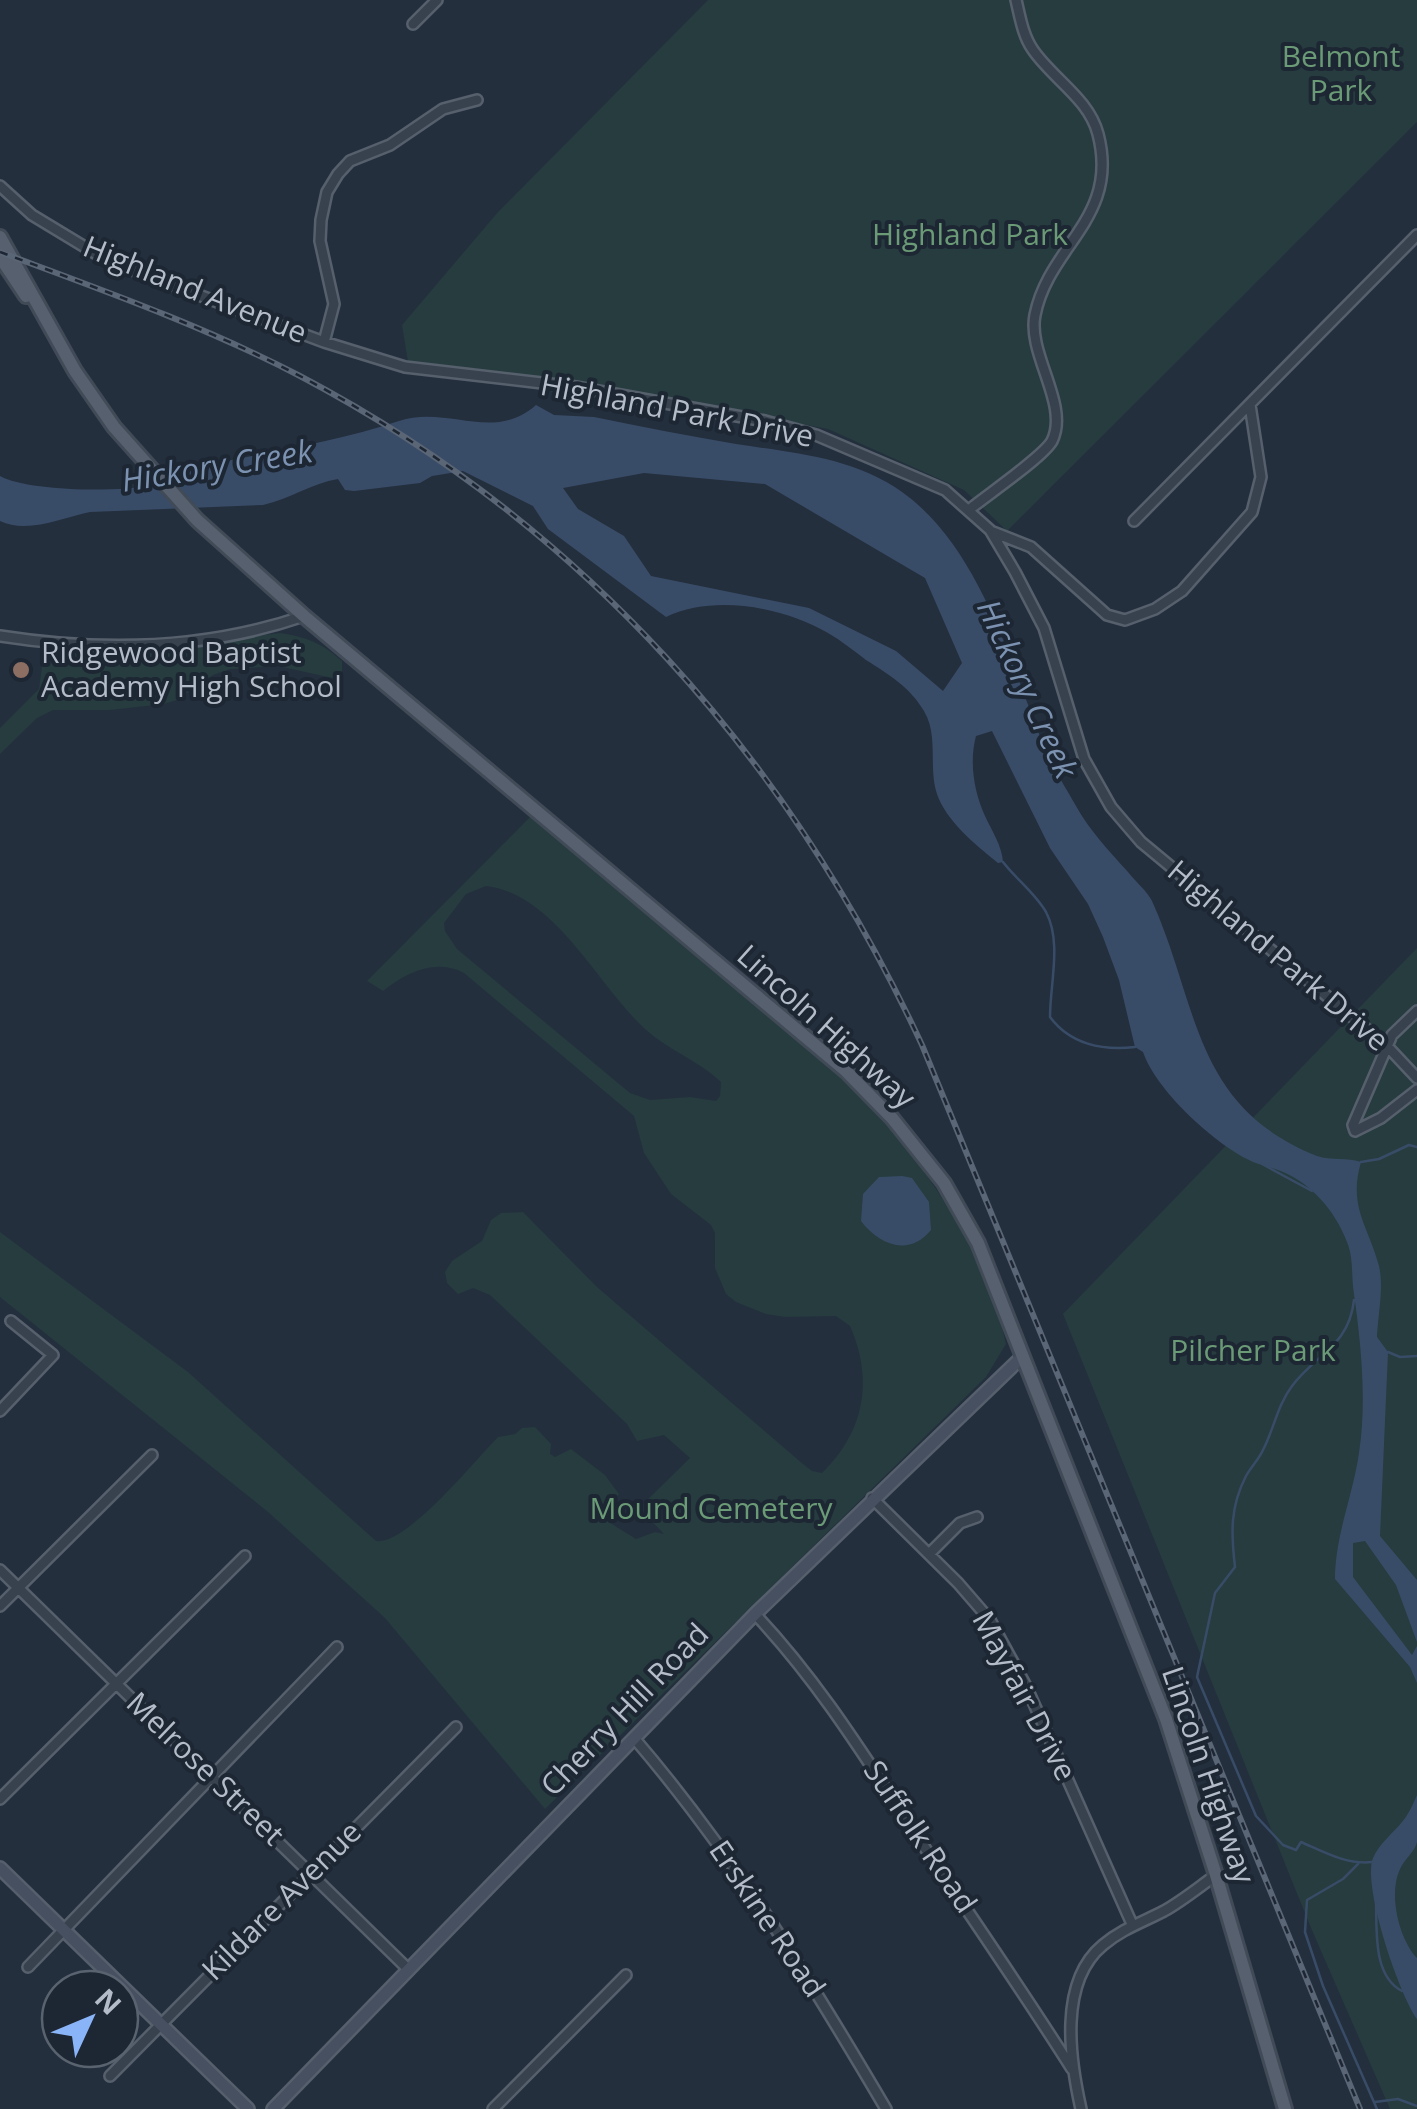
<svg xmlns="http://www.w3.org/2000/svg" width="1417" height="2109" font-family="'Open Sans',sans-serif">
<rect width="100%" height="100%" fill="#242f3e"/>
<path fill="#263c3f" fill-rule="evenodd" d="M708,0H1417V122L1007,531L964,490L828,429L576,382L408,362L402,325L498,212Z
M280,633C306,637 322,643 342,661V674L337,679L278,666L230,669L213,675L177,700L164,704L110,710H53L37,718L0,754V728L39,689L44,651L51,647L139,651Z
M533,814L863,1095C924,1166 987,1250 1006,1344L986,1377L545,1809L385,1618L268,1512L0,1297V1232L188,1372L376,1541C407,1545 475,1460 498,1437L515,1434L522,1428L535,1427L551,1444L550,1454L555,1457L571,1449L605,1475L619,1494L610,1506L607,1521L636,1539L655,1532L664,1534L639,1508L690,1458L664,1435L637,1441L627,1424L490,1295L473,1288L458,1294L447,1283L445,1272L452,1261L482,1241L491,1220L501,1213L523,1212L597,1287L803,1464L812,1471L822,1473C864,1432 874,1381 850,1326L836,1316L785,1317L766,1314L736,1302L726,1294L715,1268V1233L711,1225L671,1194L644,1153L634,1116L464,973C435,958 406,973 383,991L367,981ZM486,886C555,894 597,985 645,1029C668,1050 699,1061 721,1082L720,1096L716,1101L690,1097L650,1100L630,1093L457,949L445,931L444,923L466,894Z
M1417,948V2109H1390L1311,1928L1063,1314Z"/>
<path fill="#394c67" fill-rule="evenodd" d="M536,405L554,415L594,417C642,427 689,436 736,444C793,453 853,457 902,492C977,545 1009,657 1041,739C1050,763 1064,785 1076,806C1090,831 1109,851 1128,872C1135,881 1147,891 1152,901C1199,1005 1192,1106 1317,1156C1331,1161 1347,1157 1361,1162C1348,1207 1368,1225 1379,1266C1384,1288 1378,1314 1377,1337L1388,1352L1380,1536L1417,1580V1642L1396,1585L1365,1541L1353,1543V1577L1412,1655L1417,1646V1683L1410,1667L1335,1579C1335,1536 1353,1495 1359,1453C1367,1401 1361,1344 1354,1294C1351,1277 1354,1259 1347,1242C1335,1210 1309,1180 1275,1169C1266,1166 1256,1164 1247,1159C1212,1141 1156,1090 1143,1052L1135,1047L1119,980L1103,937L1088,904L1050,848L992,731L976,736C969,762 974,792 985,816C992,831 1002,846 1003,862L998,863C976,845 946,821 937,794C928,767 939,736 924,711C910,687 888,674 866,660C854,651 842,641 828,633C783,607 714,594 666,617L548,529L533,506L463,471L432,476L420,483L354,491L345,490L338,479C312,483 290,499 263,505L90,512C62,518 27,534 0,521V476C26,491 120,493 150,485C175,478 197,467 222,462C284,449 339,441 399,421C448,405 493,443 536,405ZM644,473L765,484L925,578L962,663L943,691L896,651L809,608L651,576L624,536L578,509L563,488Z
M902,1176L912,1178L929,1202L931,1230C909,1257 879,1245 861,1221L863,1194L879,1177Z
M1417,1795C1417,1809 1417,1828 1417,1842C1415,1852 1404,1859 1400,1869C1388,1894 1399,1939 1417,1958V2019C1399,1994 1362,1886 1373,1858C1379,1844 1393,1833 1402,1822C1409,1814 1413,1804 1417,1795Z"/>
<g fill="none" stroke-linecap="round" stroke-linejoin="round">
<path stroke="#394c67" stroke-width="2.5" d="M1003,862C1016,879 1035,893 1046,912C1062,942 1050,984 1050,1017C1070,1044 1102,1051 1135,1047
M1361,1162L1379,1159L1409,1145L1417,1147
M1262,1164L1312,1191
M1354,1300C1349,1346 1316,1354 1292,1386C1277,1406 1274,1429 1263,1450C1259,1459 1251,1467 1246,1476C1230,1507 1231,1533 1235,1567L1215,1593L1197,1677L1256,1816L1283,1845L1296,1850L1301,1842C1324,1852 1347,1865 1372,1862
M1388,1352L1400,1357L1417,1356
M1358,1864L1343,1879L1307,1900L1305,1932L1323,1986L1377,2109
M1376,1903C1377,1932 1373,1976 1402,1991
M1375,2102L1398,2099L1417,2106"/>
<defs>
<path id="street" d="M413,24L437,0
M0,186L32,215L108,261L324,342L405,367L576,387L765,421L816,435L945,490L990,530L1015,572L1044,628L1084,759L1111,807L1141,842L1387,1046L1417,1078
M324,342L334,304L320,241L321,220L327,192L338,174L350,161L390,145L443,109L477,100
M970,509C987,495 1043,457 1052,441C1070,405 1027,354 1035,315C1049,245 1120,218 1098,134C1089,99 1053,79 1033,50C1023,36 1020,17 1016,0
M1134,521L1417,235
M993,532L1031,547L1107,615L1125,620L1155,609L1182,591L1252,512L1261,477L1250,405
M0,636C102,652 205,650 304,616
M1417,1011L1392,1035L1353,1125L1355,1131L1381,1118L1417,1090
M0,1411L53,1355L11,1321
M872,1498L958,1583L990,1620L1026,1686L1132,1924
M929,1554L960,1523L977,1517
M0,1570L409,1970
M0,1606L152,1455
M755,1614C825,1688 876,1775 933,1860C980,1929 1027,1998 1072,2069
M634,1738C732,1852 810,1980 886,2109
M0,1799L245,1556
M28,1967L337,1647
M110,2076L456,1727
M493,2109L626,1975
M1081,2109C1070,2060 1058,1982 1103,1945C1122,1929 1143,1922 1164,1911C1182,1901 1199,1887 1216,1875"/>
<path id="secondary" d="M0,1868L248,2109
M273,2109L755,1614L1023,1356"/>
<path id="primary" d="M0,237L75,371L114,427L197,520L304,616L846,1071L892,1118L944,1183L978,1243L1166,1719L1216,1875L1285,2109
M0,257L26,296"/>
</defs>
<use href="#street" stroke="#565f6c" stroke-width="14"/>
<use href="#secondary" stroke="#565f6c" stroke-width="16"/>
<use href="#primary" stroke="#414a57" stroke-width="18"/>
<use href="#street" stroke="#38414e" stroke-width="9"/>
<use href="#secondary" stroke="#465061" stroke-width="11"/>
<use href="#primary" stroke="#56606e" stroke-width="12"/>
<defs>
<path id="rail" d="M0,252C102,290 204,326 300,376C583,525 788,757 922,1045L1360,2109"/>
</defs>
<use href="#rail" stroke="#5a6575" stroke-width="6"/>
<use href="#rail" stroke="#1d2633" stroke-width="2.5" stroke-dasharray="8" stroke-linecap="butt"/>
</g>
<circle fill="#8d6e63" stroke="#1d2633" stroke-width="4" cx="21" cy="670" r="10"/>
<g text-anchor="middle" stroke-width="8" stroke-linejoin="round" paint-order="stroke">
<g font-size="30" fill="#6b9a76" stroke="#1d2633">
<text x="1341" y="67">Belmont<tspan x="1341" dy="34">Park</tspan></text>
<text x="970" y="245">Highland Park</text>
<text x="1253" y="1361">Pilcher Park</text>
<text x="711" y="1519">Mound Cemetery</text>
</g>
<g font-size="30" fill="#b4bcc9" stroke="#1d2633">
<text transform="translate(195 290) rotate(22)" y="10">Highland Avenue</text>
<text transform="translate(677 411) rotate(11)" y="10">Highland Park Drive</text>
<text transform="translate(1278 956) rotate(40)" y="10">Highland Park Drive</text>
<text transform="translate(826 1027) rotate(42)" y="10">Lincoln Highway</text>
<text transform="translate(1024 1696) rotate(62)" y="10">Mayfair Drive</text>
<text transform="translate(625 1710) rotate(-46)" y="10">Cherry Hill Road</text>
<text transform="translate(205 1769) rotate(44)" y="10">Melrose Street</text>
<text transform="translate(1208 1775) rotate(71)" y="10">Lincoln Highway</text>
<text transform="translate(920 1837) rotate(56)" y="10">Suffolk Road</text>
<text transform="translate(282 1901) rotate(-45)" y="10">Kildare Avenue</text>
<text transform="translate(767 1919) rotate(56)" y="10">Erskine Road</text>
</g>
<g font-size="30" fill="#b4bcc9" stroke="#1d2633" text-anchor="start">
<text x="41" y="663">Ridgewood Baptist<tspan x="41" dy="34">Academy High School</tspan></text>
</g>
<g font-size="32" font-style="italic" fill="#7c92b1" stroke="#1d2633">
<text transform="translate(217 466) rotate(-9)" y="11">Hickory Creek</text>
<text transform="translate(1027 689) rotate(65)" y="11">Hickory Creek</text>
</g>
</g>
<g transform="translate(90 2019) rotate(46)"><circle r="48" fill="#1d2633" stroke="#59626f" stroke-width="2.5"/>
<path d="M0-8L18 38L0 25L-18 38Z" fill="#8ab4f8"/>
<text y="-15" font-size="28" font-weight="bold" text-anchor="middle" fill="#b4bcc9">N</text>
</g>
</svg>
